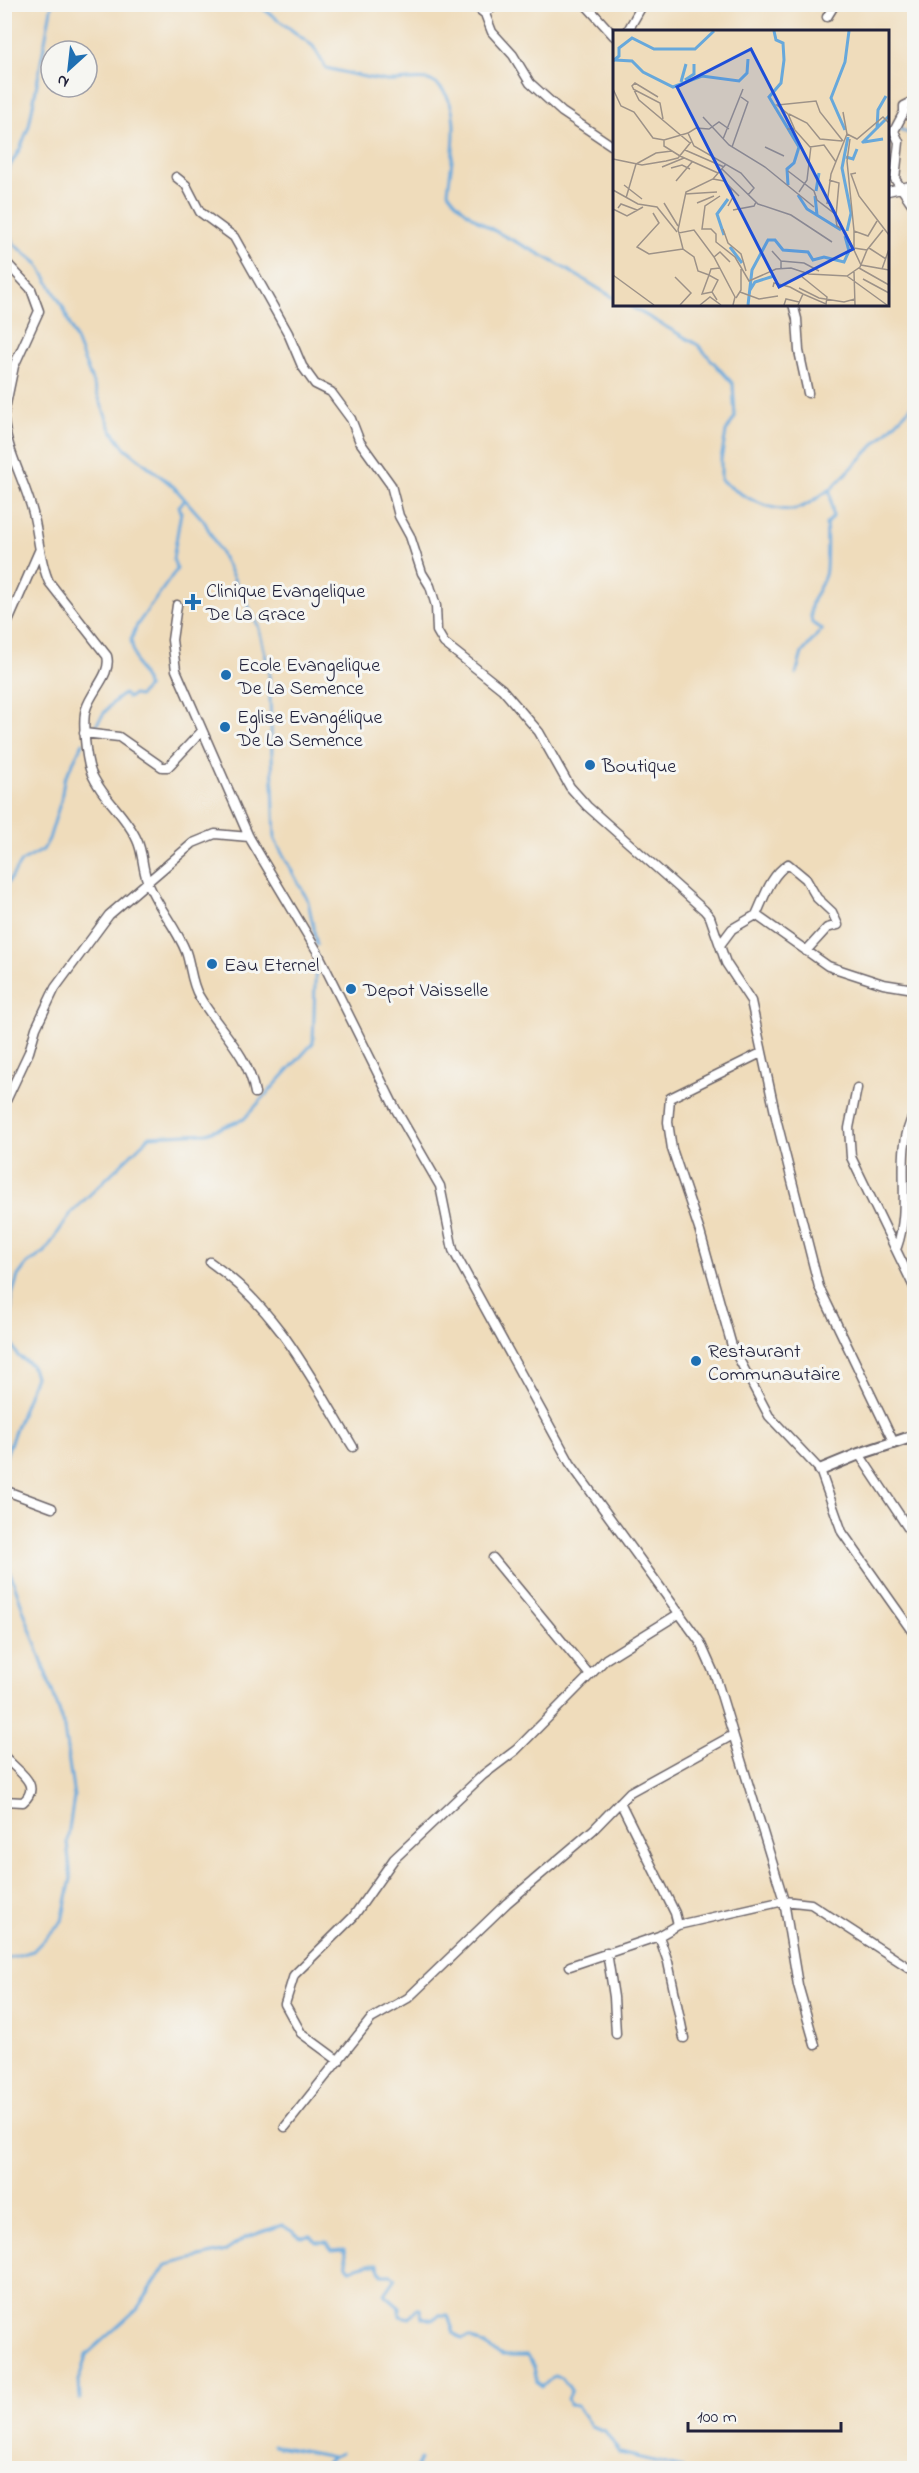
<svg xmlns="http://www.w3.org/2000/svg" width="919" height="2473" font-family="'Indie Flower',sans-serif">
<rect width="100%" height="100%" fill="#f6f6f2"/>
<filter id="ink" filterUnits="userSpaceOnUse"><feTurbulence type="fractalNoise" baseFrequency=".0167" numOctaves="2"/><feDisplacementMap in="SourceGraphic" scale="12" xChannelSelector="R" yChannelSelector="G"/><feConvolveMatrix kernelMatrix="1 2 1 2 8 2 1 2 1" color-interpolation-filters="sRGB"/></filter>
<filter id="wash" filterUnits="userSpaceOnUse"><feTurbulence type="fractalNoise" baseFrequency=".008" numOctaves="4" result="noise"/><feDisplacementMap in="SourceGraphic" scale="24" xChannelSelector="R" yChannelSelector="G"/><feGaussianBlur stdDeviation="1.35" result="paint"/><feColorMatrix in="noise" values="0 0 0 0 0 0 0 0 0 0 0 0 0 0 0 0 0 1.4 0 .05"/><feComposite in="paint" operator="in"/></filter>
<g filter="url(#wash)">
<rect width="100%" height="100%" fill="#efdcbb"/>
<g fill="none" stroke-linecap="round" stroke-linejoin="round">
<path stroke="#67a8db" stroke-width="3" d="M257,4L313,46L326,68C347,73 368,79 389,81C401,82 421,77 431,81C467,98 451,160 448,192C469,223 511,238 543,256C567,269 591,284 614,298
M898,128L914,136
M4,176L20,149L29,126L52,4
M4,221L14,244L38,264L63,307L111,429L124,447L174,487L204,521L258,625L269,670L275,840L308,901L317,945
M626,304L698,345L733,384L735,417L726,432L721,460V480C738,494 766,510 790,510C803,510 821,495 832,488L914,404
M796,674L802,653L822,629L812,623C807,598 818,596 825,575C827,569 827,531 826,524L833,517L830,490
M91,733C101,718 108,704 124,694L128,698L133,695L139,696L148,687L136,663L131,640L137,625L177,569L173,559L181,512L179,506L185,500
M4,889L21,862L43,850L49,839L61,800L64,780L83,743
M4,1461L35,1376L31,1365L18,1356L10,1341L12,1295L18,1276L27,1264L45,1252L71,1213L150,1136L207,1133L244,1119L313,1043L316,954
M4,1555L63,1722L74,1797L67,1842L71,1879L62,1921L33,1951L4,1959
M80,2399L79,2380L86,2355L137,2309L166,2265L226,2251L245,2238L282,2225L301,2237L311,2236L316,2242H326L332,2250L344,2249L347,2265L350,2269L368,2264H378L382,2275H391L396,2278L385,2294L400,2307V2316L410,2318L416,2309H420L422,2317L432,2320L439,2315H448L454,2333L462,2339L470,2337L502,2356H528L534,2367L537,2383L542,2387L554,2376L562,2378L571,2390L567,2399L569,2405L577,2406L591,2426L605,2431L620,2453L683,2468
M273,2445L332,2457
M320,2468L332,2457L341,2453
M410,2468H416L420,2459"/>
</g>
</g>
<g filter="url(#ink)">
<g fill="none" stroke-linecap="round" stroke-linejoin="round">
<defs>
<path id="minor" d="M473,4L485,14L492,32L513,55L530,83L562,112L614,147
M585,4L614,36
M912,4L914,6
M485,14L495,4
M827,17L835,4
M627,32L643,4
M914,101L904,106V112L894,131L899,142L895,179L914,207
M176,177L186,185L200,212L234,237L288,333L302,366L315,384L331,392L351,419L360,442L391,485L399,516L410,536L422,573L430,586L436,606L437,631L444,643L502,689L539,732L570,787L587,806L704,910L710,917L726,963L751,1001L777,1122L819,1287L893,1441
M888,191L914,185
M4,260L31,289L39,311L14,366L4,414
M793,304L797,319L799,351L808,393
M4,420C7,453 25,481 33,513C39,536 39,560 49,582L107,656C112,674 91,691 86,709C82,721 86,760 91,772C101,797 126,815 137,840C143,852 142,867 147,880C155,904 176,926 186,952C191,966 191,983 199,996C218,1029 248,1053 255,1093
M177,605L172,640L176,670L249,837L317,951L395,1108L440,1186L453,1250L570,1463L700,1642L716,1678L784,1901L798,1985L815,2045
M4,631L39,551
M84,733L119,737L162,767H168L202,731
M756,915C765,896 770,876 788,864L806,879L817,898L832,912L838,925L827,928L806,951
M720,945L732,929L756,915L828,966L883,984L914,989
M761,1053L670,1098L668,1122L672,1149L700,1232L732,1346L769,1416L820,1470L842,1532L914,1634
M857,1088L849,1128L851,1157L914,1287
M4,1105L29,1052L36,1028L55,988L109,915L193,843L215,834L249,837
M897,1247C913,1202 893,1153 914,1114
M210,1262C278,1309 311,1378 353,1447
M859,1454L914,1537
M4,1490L52,1508
M493,1558L589,1674
M4,1756C15,1770 44,1784 23,1802L4,1801
M620,1802L675,1913L678,1925L784,1901L811,1904L914,1971
M659,1936L668,1962L684,2038
M607,1952L614,1997L616,2034
M570,1966L659,1936L678,1925
M339,2061L301,2033L285,2004L294,1975L353,1917L394,1859L483,1775L516,1750L606,1659L680,1613
M285,2127L371,2019L408,1998L507,1903L593,1830L630,1792L733,1735"/>
<path id="tertiary" d="M820,1470L859,1454L914,1436"/>
</defs>
<use href="#minor" stroke="#6a6368" stroke-width="11"/>
<use href="#tertiary" stroke="#6a6368" stroke-width="14"/>
<use href="#minor" stroke="#fff" stroke-width="8"/>
<use href="#tertiary" stroke="#fff" stroke-width="10"/>
</g>
</g>
<g fill="#1f6fb2" stroke="#f6f6f2" stroke-width="2">
<path d="M190 593h6v6h6v6h-6v6h-6v-6h-6v-6h6z"/>
<circle cx="226" cy="675" r="6"/>
<circle cx="225" cy="727" r="6"/>
<circle cx="590" cy="765" r="6"/>
<circle cx="212" cy="964" r="6"/>
<circle cx="351" cy="989" r="6"/>
<circle cx="696" cy="1361" r="6"/>
</g>
<g text-anchor="middle" stroke-width="6" stroke-linejoin="round" paint-order="stroke">
<g font-size="20" fill="#22223b" stroke="#f6f6f2" text-anchor="start">
<text x="206" y="597">Clinique Evangelique<tspan x="206" dy="23">De La Grace</tspan></text>
<text x="238" y="671">Ecole Evangelique<tspan x="238" dy="23">De La Semence</tspan></text>
<text x="237" y="723">Eglise Evangélique<tspan x="237" dy="23">De La Semence</tspan></text>
<text x="602" y="772">Boutique</text>
<text x="224" y="971">Eau Eternel</text>
<text x="363" y="996">Depot Vaisselle</text>
<text x="708" y="1357">Restaurant<tspan x="708" dy="23">Communautaire</tspan></text>
</g>
</g>
<g transform="translate(613 30)">
<rect width="276" height="276" fill="#efdcbb"/>
<path fill="none" stroke="#67a8db" stroke-width="3" d="M161,1L163,10L170,13L171,30L168,53L156,67L186,117L181,133L174,139L175,155M2,30L19,31L30,42L60,57L89,46L126,51L134,43L135,29M0,31L6,26V18L19,8L41,19H82L101,1M72,50L81,44V34M68,52L73,34M264,99L265,80L273,66M232,100L218,68L232,32L236,1M251,112L270,109M249,113L276,86M233,127L240,129L244,119M203,161L206,143M185,165L194,179L228,200M202,166L204,185M234,201L238,183L229,138L235,107M111,205L104,184L115,169M117,217L129,233M137,260L142,252L161,246M135,275L139,240L155,210H162L170,220L195,222L200,230L211,227L231,232L236,221L232,206"/>
<path fill="none" stroke="#9d9288" stroke-width="1.5" d="M0,59L8,76L21,82L40,108L51,110L75,103M20,59L47,73L50,89M45,67L22,53L19,56L26,70L77,113M176,84L194,93L207,109L229,111M90,87L116,115L152,137L201,177M116,99L106,92L96,99L83,98L75,103L81,116L128,143L141,158L135,165M174,99H181L197,117L211,115L223,132M182,100L175,84L164,75L203,71L207,82L230,111M234,104L244,109L270,87L276,93M110,109L130,59M51,110V116L67,126L105,143M119,117L135,72L128,67M152,117L171,126M72,120L111,137M0,129L29,135L53,131L65,128L78,112M234,131L241,201L255,206L264,191M234,131L237,109M113,134L100,149L73,162L65,200L66,203L81,200L101,227L122,267L120,275M49,137L71,128M58,138L69,135L77,139M109,139L145,174L178,185L219,212M175,141L201,161L204,170L222,184L224,196L232,201L248,235L276,240M243,143L238,144L246,166L276,205M100,149L111,151L126,166M216,150L226,153L223,186M63,151L79,132M11,155L29,169M0,160L25,174L44,177L64,202M186,162L194,150L198,116M72,164L104,162M107,166L92,176L89,199H98L103,204V212L122,227L136,251L163,239L178,238L196,244L234,246L247,237L254,220L270,200M13,168L23,134L43,123L59,121M51,173L65,196M84,173L101,166M214,174L218,144L234,104L230,82M115,176L120,167L117,157M5,178L8,174L24,180M0,179L14,186L30,177M120,180L141,176L143,172M40,183L46,193L24,217L36,224L70,219M110,199L115,213L128,224L133,241M241,201V218L254,220M66,203L70,219L81,227L85,241L96,245L98,239L107,238M256,218L273,229M159,221L168,231V239M101,227L107,222L117,232M168,231L191,233L206,241M246,238L276,255M269,239L276,219M241,242L242,275M0,245L41,275M188,246L209,263M234,246L274,275M62,247L78,263L67,275M250,249L276,263M160,257L161,253L177,257L190,264M186,258L206,268L231,272L242,269M99,262L89,264L96,245L105,250L99,262L104,270M127,262L146,269L165,266M123,268L128,260V239M87,275L97,267L108,275M171,275L173,269L186,272M185,275L190,264L213,274L214,267L209,263"/>
<path fill="#1d4ed8" fill-opacity="0.15" stroke="#1d4ed8" stroke-width="3" d="M138,19L240,219L166,257L64,57Z"/>
<rect width="276" height="276" fill="none" stroke="#22223b" stroke-width="3"/>
</g>
<rect width="919" height="2473" fill="none" stroke="#f6f6f2" stroke-width="24"/>
<g transform="translate(69 69) rotate(207)"><circle r="28" fill="#f6f6f2" stroke="#a1a1a9" stroke-width="1.5"/>
<path d="M0-4.5L10 22L0 15L-10 22Z" fill="#1f6fb2"/>
<text y="-9" font-size="16" font-weight="bold" text-anchor="middle" fill="#22223b">N</text>
</g>
<path d="M688 2422v9h153v-9" fill="none" stroke="#22223b" stroke-width="3"/>
<text x="697" y="2422" font-size="18" fill="#22223b" stroke="#f6f6f2" stroke-width="4.5" paint-order="stroke">100 m</text>
</svg>
